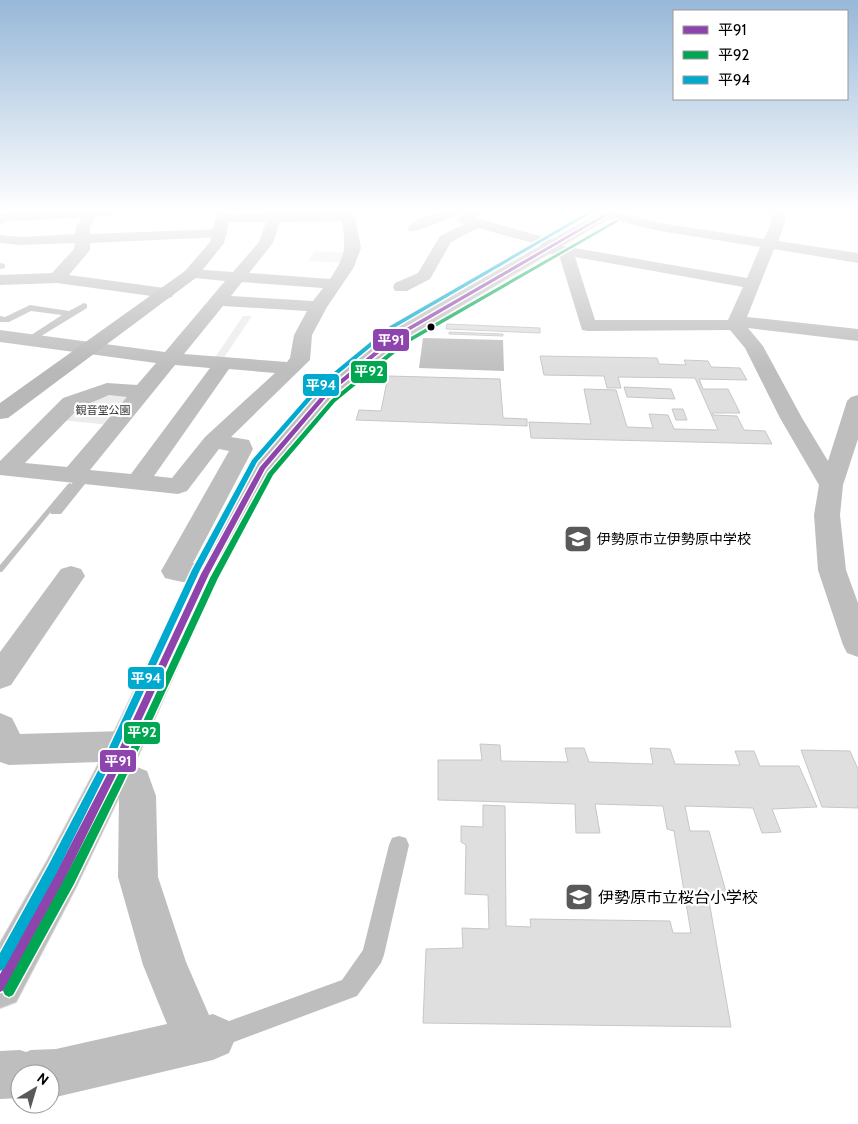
<svg xmlns="http://www.w3.org/2000/svg" width="858" height="1124" font-family="Cabin,'Noto Sans JP',sans-serif">
<rect width="100%" height="100%" fill="#fff"/>
<path fill="#ececec" d="M314,251L347,253L343,263L309,261Z
M243,316H252L223,359H214Z
M107,392L132,394L111,425L60,420L72,406Z"/>
<path fill="#bfbfbf" d="M423,338L503,340L504,371L419,368Z"/>
<g fill="none" stroke-linecap="round" stroke-linejoin="round">
<path fill="#bfbfbf" fill-rule="evenodd" d="M70,483L73,485L72,486L2,572H0V565L68,484Z"/>
</g>
<path fill="#dfdfdf" stroke="#c7c7c7" d="M447,324L540,328V333L446,329Z
M449,332L503,334V336L449,334Z
M540,356L657,358L659,364L686,365L684,360L708,361L711,367L740,368L747,380L699,379L703,389H728L740,413H712L713,415L737,416L744,430L765,431L772,444L531,438L529,422L591,424L584,389L616,390L627,427L653,428L649,414L668,415L674,429L718,430L695,378L618,377L621,388H607L604,376L544,375Z
M388,376L500,379L503,418L527,419V426L356,420L359,410L381,411Z
M624,387L671,389L675,399L627,397Z
M672,409H683L687,420H676Z
M480,744L500,745L501,761L568,762L565,748H584L589,762L653,764L650,748L670,749L675,764L740,765L735,751H754L760,766H799L817,807L772,809L781,832L762,833L753,808L685,806L690,831H709L726,892L708,895L731,1027L423,1023L426,949L463,948L462,928L489,929L488,895L465,894L466,845L461,842V826L483,827V805L505,806L506,926L531,927L530,919L670,921L673,933H691L674,831L667,829L663,806L595,804L600,833H576L575,804L438,800V760H482Z
M801,750L850,751L858,769V808L822,807Z"/>
<g fill="none" stroke-linecap="round" stroke-linejoin="round">
<defs>
<path id="primary" d="M601,212H619L405,339L333,398L273,470L219,574L130,774L75,889L16,1002L0,1008V943L47,861L99,763L191,574L254,463L319,390L391,331Z"/>
</defs>
<use href="#primary" stroke="#dbdbdb" stroke-width="2"/>
<path fill="#bebebe" fill-rule="evenodd" d="M0,263L5,264V268L0,269Z
M84,303L87,304V308L28,344L25,343V339L62,315L31,311L9,322H0V316L5,317L30,305L69,311Z
M85,472L89,473L91,476L89,479L61,514H51L50,511L51,508L81,473Z
M399,836L406,838L409,845L384,955L381,963L357,996L215,1049L207,1045L203,1037L207,1029L342,980L363,950L389,845L392,838Z"/>
<path fill="#bebebe" fill-rule="evenodd" d="M14,212H120L113,216L96,217L90,227V234L220,229L225,230L227,233L225,236L220,237L90,243V250L69,275L172,289L174,293L172,297L166,298L57,283L0,285V275L52,273L74,249L75,243L21,245L0,243V235L21,237L75,234L76,227L82,218L8,221L0,224V214Z
M269,212H354L361,248L354,267L327,307L312,335L310,360L231,437L249,440L253,449L193,563L215,567L219,574L215,581C199,586 181,582 165,578L161,571L229,451L219,449L187,491L178,494L0,475V461L63,398L107,383L137,385L156,363L0,342V330L165,352L225,281L185,277L183,274L185,271L191,269L233,272L259,242L266,222H223L218,221L216,218L218,215ZM342,221C346,249 346,255 330,279L249,273L273,243L280,222ZM242,282L323,288L313,301L231,296ZM223,306L307,311L294,335L290,358L287,362L184,354ZM175,365L210,368L131,474L90,470ZM229,369L275,373L205,437L172,478L154,476ZM109,395L127,397L67,467L25,463L79,408Z
M439,212H461L459,215C449,218 416,233 409,231L407,228L418,219Z
M466,212H486L476,218L561,242L563,246L747,278L760,247L660,231L594,215L592,212H618L660,223L764,239L771,223V212H785V223L778,241L858,253V263L774,249L747,317L858,329V341L748,328L763,346L802,418L828,461L847,401L851,397L858,395V439L843,485L840,515L846,570L858,603V657L847,653L843,645L818,570L814,515L819,485L780,418L745,348L730,330L588,331L582,330L560,258L545,251L542,248L544,246L478,228L451,242L430,279L407,291H395L393,287L395,283L418,273L440,236L464,224L458,222L456,219ZM575,257L743,287L728,320H595Z
M71,566L81,569L85,576L11,685L0,689V652L61,569Z
M0,713L12,718L20,734L124,731L136,735L141,746L136,757L122,761L147,771L156,796L158,877L186,962L209,1015L213,1014L229,1021L236,1037L229,1053L213,1060L56,1097H50V1074H20V1098L0,1099V1051L20,1050L26,1052L31,1050L56,1049L167,1024L143,965L118,877L119,794L99,785L94,774L100,762L9,765L0,762Z"/>
<path fill="#b8b8b8" fill-rule="evenodd" d="M217,212H231L224,243L197,277L8,418L0,419V403L185,271L210,242Z"/>
<use href="#primary" fill="#bebebe" fill-rule="evenodd"/>
<defs>
<path id="bus-1" d="M608,212H613L400,336L328,395L265,469L209,574L115,777L65,879L4,990L0,992V974L57,871L109,771L201,574L260,467L324,393L396,334Z"/>
<path id="bus-2" d="M616,220L619,221L406,344L335,402L273,475L218,578L124,781L74,884L13,995L9,997L5,995L3,991L5,987L66,876L118,775L210,578L268,473L331,400L402,342Z"/>
<path id="bus-3" d="M588,212H593L394,328L321,388L257,462L200,570L106,773L56,874L4,969L0,971V953L48,866L100,767L192,570L252,460L317,386L390,326Z"/>
</defs>
<use href="#bus-1" stroke="#fff" stroke-width="3"/>
<use href="#bus-2" stroke="#fff" stroke-width="3"/>
<use href="#bus-3" stroke="#fff" stroke-width="3"/>
<use href="#bus-1" fill="#8e44ad" fill-rule="evenodd"/>
<use href="#bus-2" fill="#00a651" fill-rule="evenodd"/>
<use href="#bus-3" fill="#00a9ce" fill-rule="evenodd"/>
</g>
<linearGradient id="sky" x2="0" y2="1"><stop stop-color="#97b8d8"/><stop offset="0.57" stop-color="#fff"/><stop offset="1" stop-color="#fff" stop-opacity="0"/></linearGradient>
<rect width="858" height="370" fill="url(#sky)"/>
<defs>
<symbol id="school-square" viewBox="-11 -11 22 22"><rect x="-9" y="-9" width="18" height="18" rx="4" fill="#595959" stroke="#fff"/><path d="M0-5L7-2L0 1L-7-2ZM-4 1L0 2.5L4 1V4Q0 6-4 4Z" fill="#fff"/></symbol>
</defs>
<g fill-rule="evenodd">
<use href="#school-square" x="562" y="523" width="32" height="32"/>
<use href="#school-square" x="563" y="881" width="32" height="32"/>
</g>
<circle fill="#000" stroke="#fff" stroke-width="2" cx="431" cy="327" r="4.5"/>
<g text-anchor="middle" stroke-width="4.5" stroke-linejoin="round" paint-order="stroke">
<g font-size="11" fill="#333" stroke="#fff">
<text x="103" y="414">観音堂公園</text>
</g>
<g font-size="14" fill="#000" stroke="#fff" text-anchor="start">
<text x="597" y="544">伊勢原市立伊勢原中学校</text>
</g>
<g font-size="16" fill="#000" stroke="#fff" text-anchor="start">
<text x="598" y="903">伊勢原市立桜台小学校</text>
</g>
</g>
<g stroke="#fff" stroke-width="2">
<rect x="372" y="328" width="38" height="24" rx="5" fill="#8e44ad"/>
<rect x="350" y="360" width="38" height="24" rx="5" fill="#00a651"/>
<rect x="302" y="373" width="38" height="24" rx="5" fill="#00a9ce"/>
<rect x="127" y="666" width="38" height="24" rx="5" fill="#00a9ce"/>
<rect x="123" y="721" width="38" height="24" rx="5" fill="#00a651"/>
<rect x="99" y="749" width="38" height="24" rx="5" fill="#8e44ad"/>
</g>
<g font-size="14" text-anchor="middle" font-weight="bold" fill="#fff">
<text x="391" y="345">平91</text>
<text x="369" y="376">平92</text>
<text x="321" y="390">平94</text>
<text x="146" y="683">平94</text>
<text x="142" y="737">平92</text>
<text x="118" y="766">平91</text>
</g>
<rect x="673" y="10" width="175" height="90" fill="#ffffff" stroke="#999999"/>
<rect x="683" y="26" width="25" height="8" fill="#8e44ad" stroke="#999999"/>
<text x="718" y="35" font-size="15" fill="#000000">平91</text>
<rect x="683" y="51" width="25" height="8" fill="#00a651" stroke="#999999"/>
<text x="718" y="60" font-size="15" fill="#000000">平92</text>
<rect x="683" y="76" width="25" height="8" fill="#00a9ce" stroke="#999999"/>
<text x="718" y="85" font-size="15" fill="#000000">平94</text>
<g transform="translate(35 1089) rotate(38)"><circle r="24" fill="#ffffff" stroke="#999999"/>
<path d="M0-4L9 19L0 12L-9 19Z" fill="#595959"/>
<text y="-8" font-size="14" font-weight="bold" text-anchor="middle" fill="#000000">N</text>
</g>
</svg>
